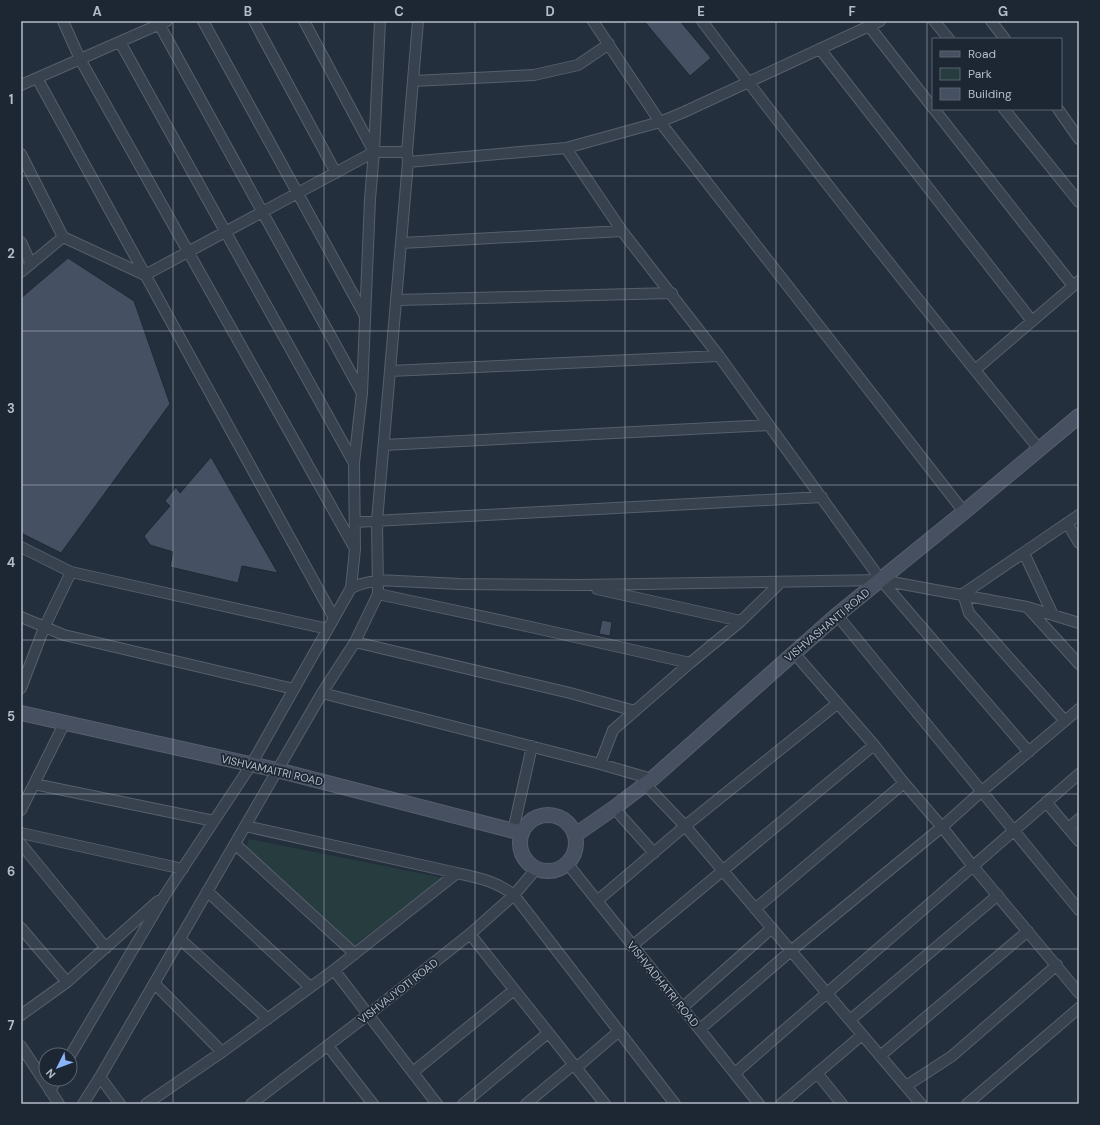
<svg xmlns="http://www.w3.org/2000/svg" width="1100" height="1125" font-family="'DM Sans',sans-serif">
<rect width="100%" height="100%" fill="#242f3e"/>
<path fill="#263c3f" d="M249,839L444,878L353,946L246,848Z"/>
<path fill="#455162" stroke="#1f2835" d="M644,21H680L711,58L690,76Z
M68,258L134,301L170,404L61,553L21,533V298Z
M211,457L278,573L242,566L238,583L170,567L173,552L150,545L144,536L170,506L165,501L176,487L180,493Z
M602,620L612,622L610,636L599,634Z"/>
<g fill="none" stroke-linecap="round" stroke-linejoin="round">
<defs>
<path id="street" d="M63,21L80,59L354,547
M203,21L364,314
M254,21L336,173
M593,21L660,122L964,512
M702,21C811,166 924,308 1039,449
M934,21L949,39
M991,21L1005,39
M159,24L362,393
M869,26L933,108
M120,42L354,463
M820,49L1032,321
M37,78L334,618
M413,81L534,75L578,65L609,44
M21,85L167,21
M934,109L1073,286
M1004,109L1079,202
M1058,109L1079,139
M566,148L622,231L719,356L881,580L1029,752
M374,152H407
M21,154L63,237L145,275L374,152L304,21
M408,162L566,148L660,122L684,112L880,21
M21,242L31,264
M402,243L622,231
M21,272L63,237
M397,300L672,293
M975,370L1079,281
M390,371L719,356
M384,445L769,425
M355,522L822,497
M1067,523L1079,543
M21,547L71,572L328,629
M1024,553L1053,615
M351,588L361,584L378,580L460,584L580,585L881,580L1027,607L1079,623
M597,589L741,621
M378,594L531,627L690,663
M1027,607L1079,664
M837,615L1079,910
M21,617L64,635L294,689
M355,642L570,693L635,711
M794,653L874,745L904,783L942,827L972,865L1079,993
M21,688L44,628L71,572
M322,693L600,764L652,779
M1065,721L969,613L963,594L1079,515
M600,764L613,730L690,663L741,621L780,583
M34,784L214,821
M645,784L685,826L921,1104
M1046,802L1079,841
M614,808L654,853
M21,810L65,722
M245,826L457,873C479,878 496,881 514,895L675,1104
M1069,828L1079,819
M513,831L532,746
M21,833L183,869
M21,844L106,948
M235,844L355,954
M567,863L759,1104
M207,891L310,987
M597,901L685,826L838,703
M755,909L904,783
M21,928L67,982
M470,934L605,1104
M180,939L268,1019
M632,946L874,745
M334,970L437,1104
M154,983L222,1052
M682,1008L772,928
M21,1015L67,982L158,901
M850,1020L998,895
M700,1029L792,950L942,827L982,791L1079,709
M21,1046L59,1104
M328,1046L373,1104
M70,1056L165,895L251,765L351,588L355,549L354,463L362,393L370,199L374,152L380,21
M880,1056L1028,931
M576,1068L618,1032
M413,1072L514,990
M735,1073L1079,774
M817,1073L842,1104
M100,1077L120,1104
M906,1086L952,1056L1057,965
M50,1091L57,1079
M83,1104L100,1077L322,693L355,642L378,594L377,521L408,162L407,152L418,21
M146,1104L222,1052L334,970L457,873
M251,1104L369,1014L470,934L514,895L536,869
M463,1104L548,1033
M526,1104L573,1065
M781,1104L862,1035
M967,1104L1079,1008"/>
<path id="secondary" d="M21,713L277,770L522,833
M520 843a28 28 0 1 1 56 0a28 28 0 1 1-56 0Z
M575,835L614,808L652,779L837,615L964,512L1079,416"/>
</defs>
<use href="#street" stroke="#565f6c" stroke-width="12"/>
<use href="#secondary" stroke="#565f6c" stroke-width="16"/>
<use href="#street" stroke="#38414e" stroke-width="10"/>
<use href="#secondary" stroke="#465061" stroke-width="14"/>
</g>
<path fill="none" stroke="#b4bcc9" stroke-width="1" stroke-opacity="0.55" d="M173,21V1104M324,21V1104M475,21V1104M625,21V1104M776,21V1104M927,21V1104M21,176H1079M21,331H1079M21,485H1079M21,640H1079M21,794H1079M21,949H1079"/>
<g text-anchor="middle" stroke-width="3.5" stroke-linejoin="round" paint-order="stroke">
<g font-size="11" fill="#b4bcc9" stroke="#1d2633">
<text transform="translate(827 625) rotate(-40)" y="4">VISHVASHANTI ROAD</text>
<text transform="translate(272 770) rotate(13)" y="4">VISHVAMAITRI ROAD</text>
<text transform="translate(663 984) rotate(51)" y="4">VISHVADHATRI ROAD</text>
<text transform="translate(398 991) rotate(-38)" y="4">VISHVAJYOTI ROAD</text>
</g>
</g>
<rect width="1100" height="1125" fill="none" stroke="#1d2633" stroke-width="44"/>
<rect x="932" y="38" width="130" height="72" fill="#1d2633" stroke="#59626f"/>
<rect x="940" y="51" width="20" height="6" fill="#465061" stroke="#59626f"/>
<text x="968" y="58" font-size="12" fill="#b4bcc9">Road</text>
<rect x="940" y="68" width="20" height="12" fill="#263c3f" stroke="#59626f"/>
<text x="968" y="78" font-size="12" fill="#b4bcc9">Park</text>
<rect x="940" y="88" width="20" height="12" fill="#455162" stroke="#59626f"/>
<text x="968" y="98" font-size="12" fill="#b4bcc9">Building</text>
<g transform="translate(58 1067) rotate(228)"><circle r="19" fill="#1d2633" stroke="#59626f"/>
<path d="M0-3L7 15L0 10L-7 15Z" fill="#8ab4f8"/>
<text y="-6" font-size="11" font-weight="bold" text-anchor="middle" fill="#b4bcc9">N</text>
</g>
<rect x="22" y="22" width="1056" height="1081" fill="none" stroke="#b4bcc9" stroke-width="1.5"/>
<g font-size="13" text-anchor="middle" font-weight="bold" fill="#b4bcc9">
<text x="97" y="16">A</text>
<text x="248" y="16">B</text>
<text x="399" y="16">C</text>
<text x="550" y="16">D</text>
<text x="701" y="16">E</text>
<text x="852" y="16">F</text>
<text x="1003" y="16">G</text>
<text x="11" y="104">1</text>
<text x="11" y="258">2</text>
<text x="11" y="413">3</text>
<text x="11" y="567">4</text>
<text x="11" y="721">5</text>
<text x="11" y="876">6</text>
<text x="11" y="1030">7</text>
</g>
</svg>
